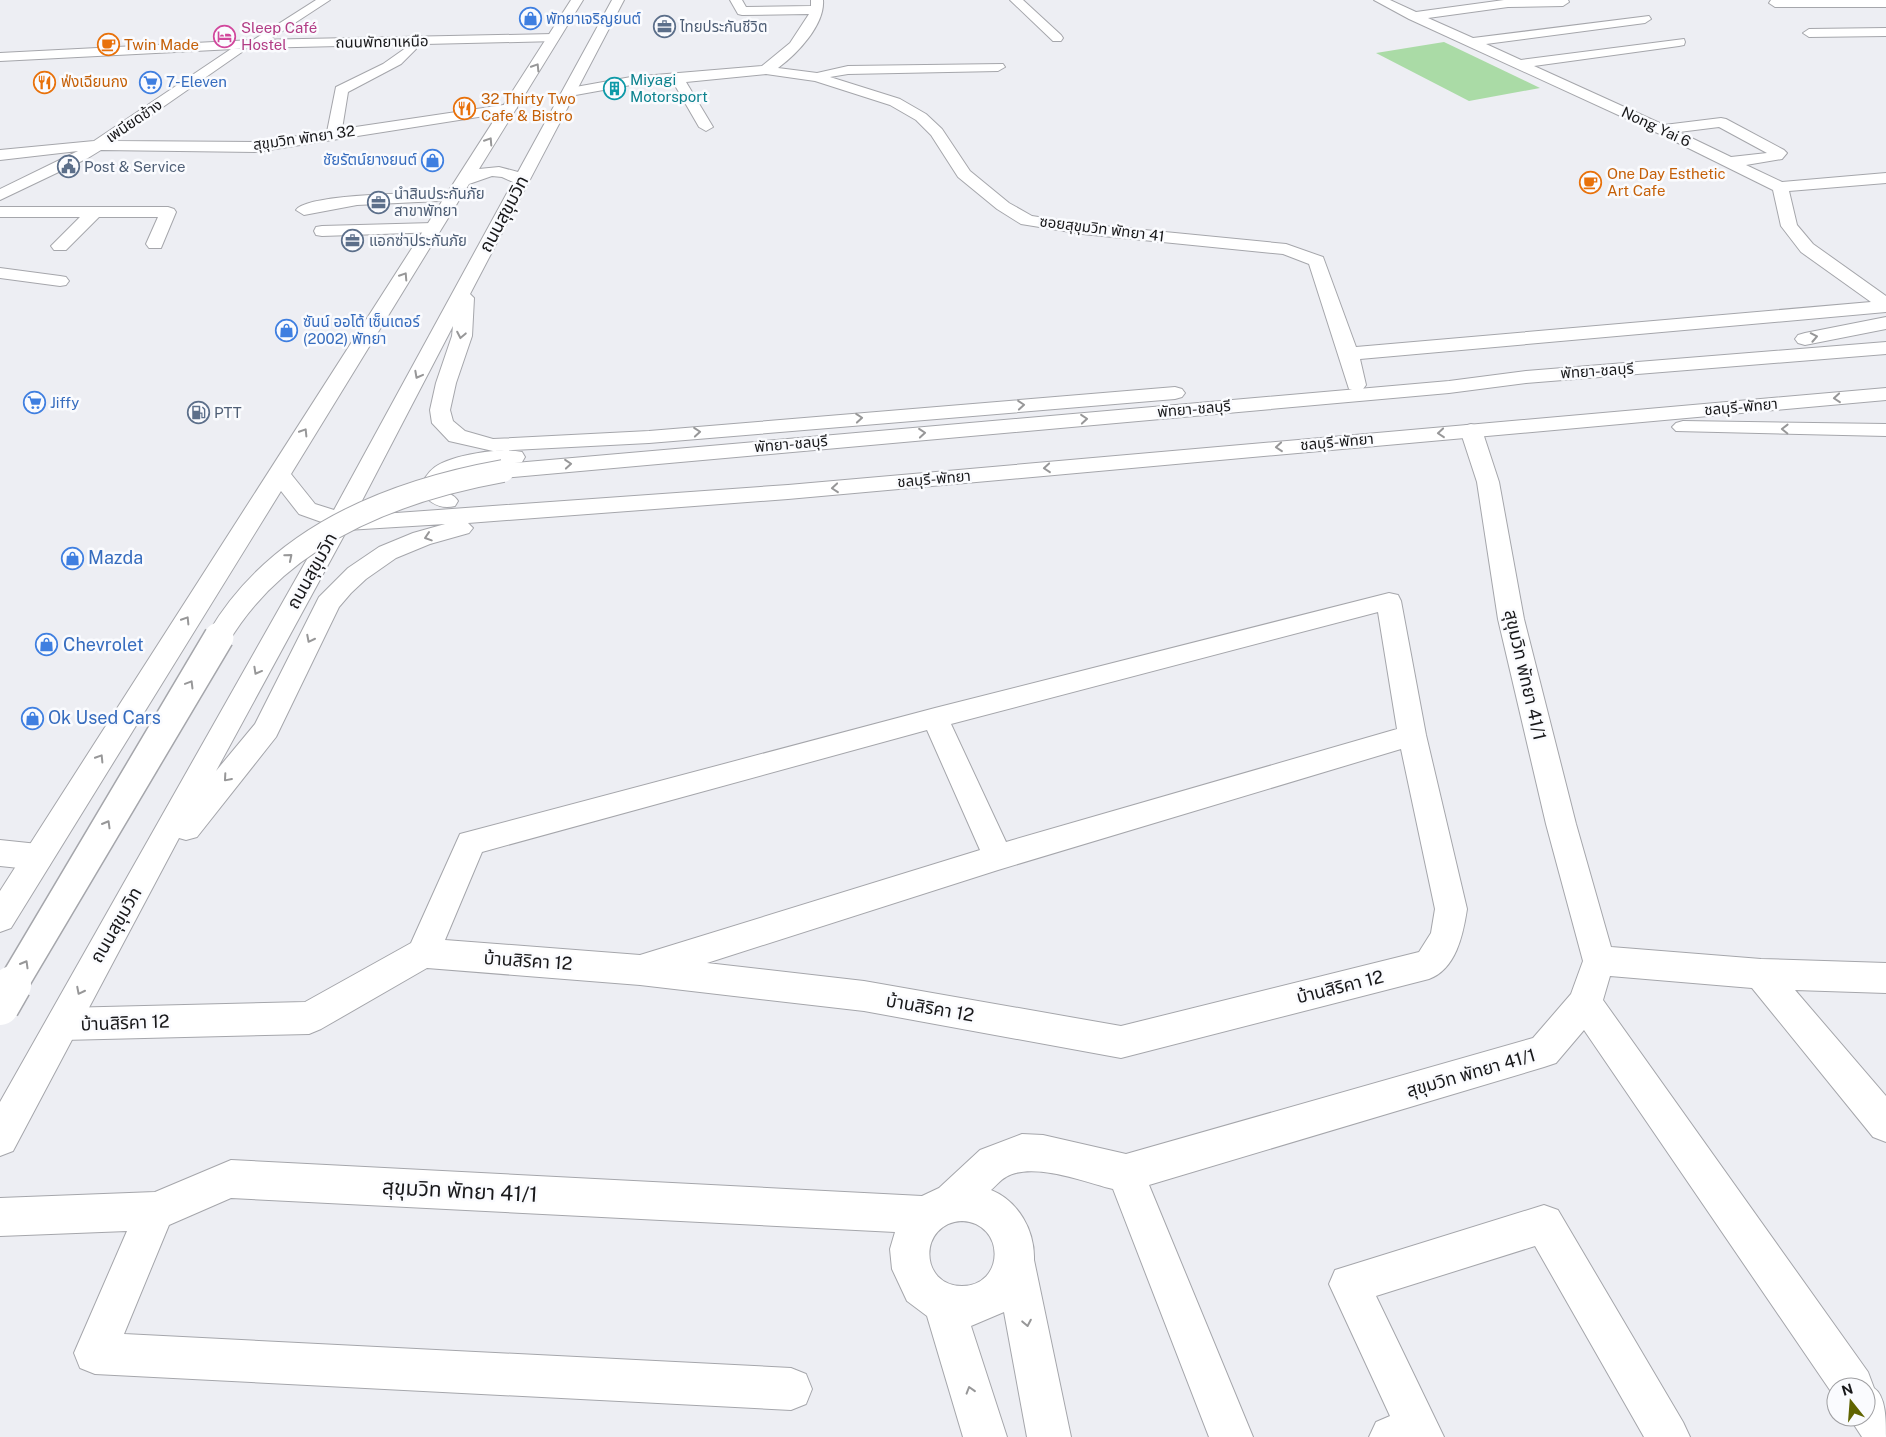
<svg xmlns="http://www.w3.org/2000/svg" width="1886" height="1437" font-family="'Public Sans','Noto Sans Thai',sans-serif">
<rect width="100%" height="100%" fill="#edeef3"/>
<path fill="#aadba6" d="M1444,42L1540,88L1469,101L1376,53Z"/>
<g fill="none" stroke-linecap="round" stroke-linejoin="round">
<defs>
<path id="minor" d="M316,0H330L258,47L253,48L247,44Z
M730,0H742L746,7L811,6V0H823C825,25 797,54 778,68L817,73L848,66L1003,64L1005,67L998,71L848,74L830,77L900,99L926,114L942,129L970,171L1009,203L1032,216L1083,224L1286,244L1323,257L1356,347L1871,302L1801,252L1781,226L1773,190L1664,136L1409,19L1374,0H1390L1416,12L1504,0H1568L1569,2L1563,6L1508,7L1428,18L1473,38L1649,16L1651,19L1645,23L1486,44L1521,60L1684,39L1685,42L1684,45L1679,46L1534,66L1664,125L1721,118L1726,119L1784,150L1787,153L1782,159L1746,165L1782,182L1886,173V183L1789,191L1797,225L1813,244L1886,296V312L1360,359L1366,385L1363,389L1356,391L1349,389L1309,264L1283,254L1083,234L1021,224L997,209L958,177L931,135L916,120L890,105L815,81L766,74L686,82L713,127L706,131L699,127L673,82L631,85L570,96L563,92L570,88L631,77L762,66L790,43L809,14L742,15L738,14ZM1719,127L1767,153L1731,157L1679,132Z
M1010,0H1023L1061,35L1063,38L1061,41H1053Z
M1771,0H1886V7H1775L1769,3Z
M1886,28V36L1809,37L1803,33L1809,29Z
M410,45L416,49L401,64L348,92L342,129L510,104L517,108L510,112L256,152L101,150L88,158L0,200V189L78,151L0,160V150L94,141L231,49H241L242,52L114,141L256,142L327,132L336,87L383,64Z
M453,192L459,194L461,197L459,200L357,205L304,215L296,210C307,193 429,193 453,192Z
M0,207H168L174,209L176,212L161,248H149L146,244L158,217H99L66,250H54L51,246L80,217H0Z
M433,223L439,224L441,228L439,232L322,236L316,235L314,231L316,227L322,226Z
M0,268L60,276L66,277L69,281L66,285L60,286L0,278Z
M1471,424L1478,426L1482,430L1499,482L1524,619L1576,824L1611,947L1761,959L1886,963V993L1795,990L1886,1096V1142L1873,1137L1752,988L1610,976L1603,1000L1868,1372L1874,1388C1886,1396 1886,1420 1886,1437H1862L1849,1417H1866V1387H1836V1399L1584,1030L1556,1063L1544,1067L1149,1185L1253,1437H1209L1113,1189C1085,1182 1032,1161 1006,1177C1000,1180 996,1186 991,1190C1018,1201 1035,1230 1034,1260L1071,1437H1027L1004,1312L971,1326L1007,1437H963L927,1316L907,1301L892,1269L890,1249L895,1232L231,1198L169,1225L124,1334L791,1368L806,1374L812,1389L806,1404L791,1410L95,1374L80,1368L74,1353L127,1231L0,1236V1198L155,1192L231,1160L922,1196L939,1188L980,1150L1022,1134L1043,1135L1126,1154L1533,1038L1571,994L1583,961L1546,824L1498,619L1477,482L1460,430L1464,426ZM962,1221C1006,1223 1005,1286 962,1286C919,1286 918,1223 962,1221Z
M1389,593L1398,595L1401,601L1426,735L1467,909C1463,935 1456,969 1429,979L1121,1058L864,1011L640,985L427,968L321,1029L309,1034L63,1040L51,1035L46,1024L51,1013L63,1008L305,1002L411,943L460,834L935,708ZM1378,612L1397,729L1006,842L951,724ZM927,730L980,850L640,955L445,940L482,852ZM1401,749L1435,909L1431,933L1419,952L1121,1026L864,981L707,963L998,870Z
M0,840L38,844L49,848L53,857L49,866L38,870L0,866Z
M1544,1205L1558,1210L1683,1422L1690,1437H1644L1535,1246L1376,1296L1444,1437H1369L1376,1422L1390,1416L1329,1284L1335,1270Z"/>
<path id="major" d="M553,34L557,35L559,38L557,41L253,48L0,61V53L253,40Z"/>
<path id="highway" d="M571,0H583L479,169L499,167L518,172L612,0H624L470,294L474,298L472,336L456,383L450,410L453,421L465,431L493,439L649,431L1175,387L1182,389L1185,393L1182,397L1175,399L649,443L493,451L449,441L432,423L430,410L436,383L452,336L453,326L354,516L788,485L1886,388V400L788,499L468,523L473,528L469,533L430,544L396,558L366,579L351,593L339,607L276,737L197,837L186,840L179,838L13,1151L0,1156V1102L327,524L299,514L281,491L11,928L0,932V891ZM492,176L502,177L513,182L334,510L315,504L291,474L469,184ZM445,524L413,533L379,547L348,568L319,597L255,724L216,771L347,530Z
M1886,317V329L1805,345L1798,343L1795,339L1798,335L1805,333Z
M1886,342V354L1526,383L1449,393L503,478L495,476L492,471L495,466L502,465C481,466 452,466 442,488C447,494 454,494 458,501L455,506C439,510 428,502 419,489C423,481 427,473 435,467C452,455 501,447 522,452L525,457L522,462L515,463L1449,381L1526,371Z
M1683,421L1886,424V436L1676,431L1672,427L1676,423Z"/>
</defs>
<use href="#minor" stroke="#a5a6ab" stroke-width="2"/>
<use href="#major" stroke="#a5a6ab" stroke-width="2"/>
<use href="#highway" stroke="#a5a6ab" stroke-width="2"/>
<use href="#minor" fill="#fff" fill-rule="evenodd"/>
<use href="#major" fill="#fff" fill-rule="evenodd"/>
<use href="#highway" fill="#fff" fill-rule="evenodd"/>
<defs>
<path id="highway-bridge-far2" d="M218,638C278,536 392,491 503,471"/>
<path id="highway-bridge-far1" d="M12,986L219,637"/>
<path id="highway-bridge" d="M0,1006L12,985"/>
</defs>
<use href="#highway-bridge-far2" stroke="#a5a6ab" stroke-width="24" stroke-linecap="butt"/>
<use href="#highway-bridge-far1" stroke="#a5a6ab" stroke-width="32" stroke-linecap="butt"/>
<use href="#highway-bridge" stroke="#a5a6ab" stroke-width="41" stroke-linecap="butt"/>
<use href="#highway-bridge-far2" stroke="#fff" stroke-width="22"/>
<use href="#highway-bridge-far1" stroke="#fff" stroke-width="29"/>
<use href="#highway-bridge" stroke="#fff" stroke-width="38"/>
</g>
<defs><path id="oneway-chevron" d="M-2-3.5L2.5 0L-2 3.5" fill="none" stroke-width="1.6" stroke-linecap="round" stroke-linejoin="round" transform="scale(1.25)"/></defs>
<g stroke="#979798">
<use href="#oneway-chevron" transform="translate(536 67) rotate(-58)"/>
<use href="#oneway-chevron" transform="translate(489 141) rotate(-57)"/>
<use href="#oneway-chevron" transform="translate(404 276) rotate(-57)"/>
<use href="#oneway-chevron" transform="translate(461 335) rotate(101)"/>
<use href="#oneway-chevron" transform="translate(1814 337) rotate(-11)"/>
<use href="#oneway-chevron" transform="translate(418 375) rotate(118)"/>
<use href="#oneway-chevron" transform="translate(1837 398) rotate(175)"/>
<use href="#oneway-chevron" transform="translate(1021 405) rotate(-5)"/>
<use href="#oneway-chevron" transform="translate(859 418) rotate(-5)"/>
<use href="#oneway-chevron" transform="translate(1084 419) rotate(-5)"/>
<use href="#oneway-chevron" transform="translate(1785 429) rotate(-179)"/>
<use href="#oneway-chevron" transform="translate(304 432) rotate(-58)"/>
<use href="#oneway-chevron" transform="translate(697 432) rotate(-5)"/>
<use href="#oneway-chevron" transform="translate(922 433) rotate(-5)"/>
<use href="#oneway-chevron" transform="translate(1441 433) rotate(175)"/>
<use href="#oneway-chevron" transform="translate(1279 447) rotate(175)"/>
<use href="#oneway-chevron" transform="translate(568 464) rotate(-5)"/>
<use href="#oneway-chevron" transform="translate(1047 468) rotate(175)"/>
<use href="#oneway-chevron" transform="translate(835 488) rotate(175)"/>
<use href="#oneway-chevron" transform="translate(428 537) rotate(162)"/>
<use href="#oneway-chevron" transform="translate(289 557) rotate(-40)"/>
<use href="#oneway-chevron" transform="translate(186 620) rotate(-58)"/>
<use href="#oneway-chevron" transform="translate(310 639) rotate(117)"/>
<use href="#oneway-chevron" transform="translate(257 671) rotate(119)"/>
<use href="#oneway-chevron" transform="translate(190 684) rotate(-59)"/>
<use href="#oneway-chevron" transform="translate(100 758) rotate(-58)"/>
<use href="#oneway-chevron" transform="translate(227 778) rotate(131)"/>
<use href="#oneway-chevron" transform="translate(107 824) rotate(-60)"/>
<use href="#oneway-chevron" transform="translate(25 964) rotate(-60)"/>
<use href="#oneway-chevron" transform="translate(80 991) rotate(117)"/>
<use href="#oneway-chevron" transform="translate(1027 1323) rotate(79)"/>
<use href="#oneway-chevron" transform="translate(970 1390) rotate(-107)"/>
</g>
<defs>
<symbol id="shop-ring" viewBox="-11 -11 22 22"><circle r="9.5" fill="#fafbfe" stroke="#3f7fe0" stroke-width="1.5"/><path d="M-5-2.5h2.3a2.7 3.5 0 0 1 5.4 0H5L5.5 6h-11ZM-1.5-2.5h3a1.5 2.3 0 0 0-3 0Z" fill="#3f7fe0"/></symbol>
<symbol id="office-ring" viewBox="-11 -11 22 22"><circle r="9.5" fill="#fafbfe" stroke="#5c6f8a" stroke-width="1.5"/><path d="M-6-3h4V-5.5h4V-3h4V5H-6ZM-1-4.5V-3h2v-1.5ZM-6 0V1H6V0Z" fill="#5c6f8a"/></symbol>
<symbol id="hotel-ring" viewBox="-11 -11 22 22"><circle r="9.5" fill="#fafbfe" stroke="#d1479c" stroke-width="1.5"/><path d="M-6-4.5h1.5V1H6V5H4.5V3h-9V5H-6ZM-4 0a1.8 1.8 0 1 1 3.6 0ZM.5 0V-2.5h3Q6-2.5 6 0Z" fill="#d1479c"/></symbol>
<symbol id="cafe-ring" viewBox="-11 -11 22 22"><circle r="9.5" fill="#fafbfe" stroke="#e8710a" stroke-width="1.5"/><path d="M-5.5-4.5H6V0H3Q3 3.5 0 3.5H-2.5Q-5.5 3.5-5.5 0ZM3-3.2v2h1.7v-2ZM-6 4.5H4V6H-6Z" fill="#e8710a"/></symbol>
<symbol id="restaurant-ring" viewBox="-11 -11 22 22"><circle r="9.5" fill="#fafbfe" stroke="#e8710a" stroke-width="1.5"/><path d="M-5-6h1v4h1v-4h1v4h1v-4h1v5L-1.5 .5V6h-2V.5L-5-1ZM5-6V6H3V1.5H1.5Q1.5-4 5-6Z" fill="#e8710a"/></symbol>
<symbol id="supermarket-ring" viewBox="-11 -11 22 22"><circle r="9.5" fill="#fafbfe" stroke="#3f7fe0" stroke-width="1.5"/><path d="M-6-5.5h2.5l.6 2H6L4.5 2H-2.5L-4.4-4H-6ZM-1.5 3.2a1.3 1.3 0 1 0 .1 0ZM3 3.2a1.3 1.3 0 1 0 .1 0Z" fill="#3f7fe0"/></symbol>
<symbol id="building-ring" viewBox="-11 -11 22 22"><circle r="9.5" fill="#fafbfe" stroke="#0f9aa8" stroke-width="1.5"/><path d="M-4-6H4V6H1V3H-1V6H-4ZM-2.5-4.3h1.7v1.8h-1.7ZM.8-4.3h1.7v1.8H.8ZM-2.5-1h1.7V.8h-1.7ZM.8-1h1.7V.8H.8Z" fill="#0f9aa8"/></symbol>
<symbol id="civic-ring" viewBox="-11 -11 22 22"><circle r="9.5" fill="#fafbfe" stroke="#5c6f8a" stroke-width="1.5"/><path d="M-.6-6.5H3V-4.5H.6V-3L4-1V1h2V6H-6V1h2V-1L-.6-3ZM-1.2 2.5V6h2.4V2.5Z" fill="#5c6f8a"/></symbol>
<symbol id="fuel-ring" viewBox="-11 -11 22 22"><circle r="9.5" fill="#fafbfe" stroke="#5c6f8a" stroke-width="1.5"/><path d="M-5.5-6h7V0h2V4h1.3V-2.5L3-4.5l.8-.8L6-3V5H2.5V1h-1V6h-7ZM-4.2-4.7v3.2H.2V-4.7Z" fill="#5c6f8a"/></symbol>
</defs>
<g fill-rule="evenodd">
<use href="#shop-ring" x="518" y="6" width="25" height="25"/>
<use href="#office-ring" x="652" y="14" width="25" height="25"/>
<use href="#hotel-ring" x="212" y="24" width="25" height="25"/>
<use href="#cafe-ring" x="96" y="32" width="25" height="25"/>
<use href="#restaurant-ring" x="32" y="70" width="25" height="25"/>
<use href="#supermarket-ring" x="138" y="70" width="25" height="25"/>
<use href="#building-ring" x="602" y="76" width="25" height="25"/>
<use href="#restaurant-ring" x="452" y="96" width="25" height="25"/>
<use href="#shop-ring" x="420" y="148" width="25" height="25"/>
<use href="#civic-ring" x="56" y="154" width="25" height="25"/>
<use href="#cafe-ring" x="1578" y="170" width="25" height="25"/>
<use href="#office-ring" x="366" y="190" width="25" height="25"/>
<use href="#office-ring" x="340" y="228" width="25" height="25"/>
<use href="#shop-ring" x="274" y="318" width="25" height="25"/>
<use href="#supermarket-ring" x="22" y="390" width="25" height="25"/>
<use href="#fuel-ring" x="186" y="400" width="25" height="25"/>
<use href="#shop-ring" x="60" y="546" width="25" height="25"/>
<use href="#shop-ring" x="34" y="632" width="25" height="25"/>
<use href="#shop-ring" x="20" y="706" width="25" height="25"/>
</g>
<g text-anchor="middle" stroke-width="5" stroke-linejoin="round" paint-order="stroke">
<g font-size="15" fill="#366cbe" stroke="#fafbfe" text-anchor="start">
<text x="546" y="24">พัทยาเจริญยนต์</text>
<text x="166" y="87">7-Eleven</text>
<text x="417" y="165" text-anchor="end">ชัยรัตน์ยางยนต์</text>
<text x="303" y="327">ซันน์ ออโต้ เซ็นเตอร์<tspan x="303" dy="17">(2002) พัทยา</tspan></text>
<text x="50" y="408">Jiffy</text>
</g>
<g font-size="15" fill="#4e5e75" stroke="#fafbfe" text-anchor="start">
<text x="680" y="32">ไทยประกันชีวิต</text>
<text x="84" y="172">Post &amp; Service</text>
<text x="394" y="199">นำสินประกันภัย<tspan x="394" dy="17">สาขาพัทยา</tspan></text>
<text x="369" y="246">แอกซ่าประกันภัย</text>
<text x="214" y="418">PTT</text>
</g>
<g font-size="15" fill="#b23c85" stroke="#fafbfe" text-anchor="start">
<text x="241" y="33">Sleep Café<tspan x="241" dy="17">Hostel</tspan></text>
</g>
<g font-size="15" fill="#18181a" stroke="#fafbfe">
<text transform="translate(382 42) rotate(-1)" y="5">ถนนพัทยาเหนือ</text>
<text transform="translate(134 121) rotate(-34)" y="5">เพนียดช้าง</text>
<text transform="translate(1656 127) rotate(25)" y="5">Nong Yai 6</text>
<text transform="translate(304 138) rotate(-8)" y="5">สุขุมวิท พัทยา 32</text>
<text transform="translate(1102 229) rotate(7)" y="5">ซอยสุขุมวิท พัทยา 41</text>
<text transform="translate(1597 371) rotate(-4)" y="5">พัทยา-ชลบุรี</text>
<text transform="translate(1741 407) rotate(-5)" y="5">ชลบุรี-พัทยา</text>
<text transform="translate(1194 409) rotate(-5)" y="5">พัทยา-ชลบุรี</text>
<text transform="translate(1337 442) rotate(-5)" y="5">ชลบุรี-พัทยา</text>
<text transform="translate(791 444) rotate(-5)" y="5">พัทยา-ชลบุรี</text>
<text transform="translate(934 479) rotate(-5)" y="5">ชลบุรี-พัทยา</text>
</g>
<g font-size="15" fill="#c56008" stroke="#fafbfe" text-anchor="start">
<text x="124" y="50">Twin Made</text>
<text x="61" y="87">ฟ่งเฉียนกง</text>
<text x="481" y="104">32 Thirty Two<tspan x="481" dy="17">Cafe &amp; Bistro</tspan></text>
<text x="1607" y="179">One Day Esthetic<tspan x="1607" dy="17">Art Cafe</tspan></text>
</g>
<g font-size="15" fill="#0d838f" stroke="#fafbfe" text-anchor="start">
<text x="630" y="85">Miyagi<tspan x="630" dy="17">Motorsport</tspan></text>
</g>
<g font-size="18" fill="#18181a" stroke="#fafbfe">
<text transform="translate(504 214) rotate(-62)" y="6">ถนนสุขุมวิท</text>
<text transform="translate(312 571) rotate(-61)" y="6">ถนนสุขุมวิท</text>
<text transform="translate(1525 675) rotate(77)" y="6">สุขุมวิท พัทยา 41/1</text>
<text transform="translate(116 925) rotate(-60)" y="6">ถนนสุขุมวิท</text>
<text transform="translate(528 961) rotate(4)" y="6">บ้านสิริคา 12</text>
<text transform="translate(1340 987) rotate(-14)" y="6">บ้านสิริคา 12</text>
<text transform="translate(930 1008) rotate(10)" y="6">บ้านสิริคา 12</text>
<text transform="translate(125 1023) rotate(-2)" y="6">บ้านสิริคา 12</text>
<text transform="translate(1471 1073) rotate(-16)" y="6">สุขุมวิท พัทยา 41/1</text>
</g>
<g font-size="18" fill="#366cbe" stroke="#fafbfe" text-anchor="start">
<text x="88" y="564">Mazda</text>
<text x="63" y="651">Chevrolet</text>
<text x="48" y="724">Ok Used Cars</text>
</g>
<g font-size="21" fill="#18181a" stroke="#fafbfe">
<text transform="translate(460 1191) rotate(3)" y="7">สุขุมวิท พัทยา 41/1</text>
</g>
</g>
<g transform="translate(1851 1402) rotate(343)"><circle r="24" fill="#fafbfe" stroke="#a0a0a3"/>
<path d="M0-4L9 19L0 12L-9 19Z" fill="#606400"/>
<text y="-8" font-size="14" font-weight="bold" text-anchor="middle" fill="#18181a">N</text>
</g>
</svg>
